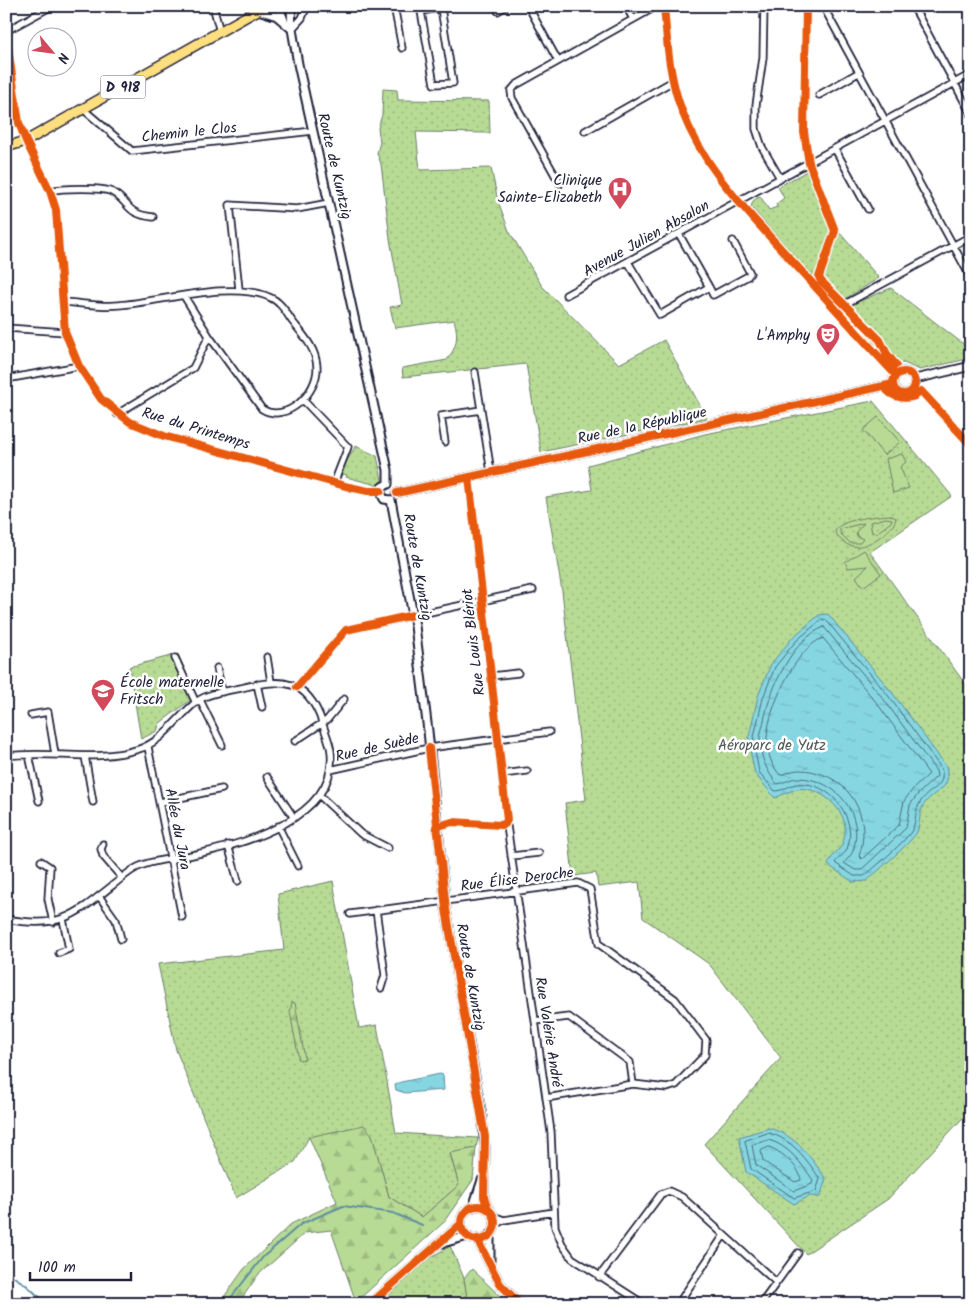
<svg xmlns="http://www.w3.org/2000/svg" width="977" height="1310" font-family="Kalam,sans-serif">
<defs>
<pattern id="green-dots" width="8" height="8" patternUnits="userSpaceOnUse" patternTransform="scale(1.25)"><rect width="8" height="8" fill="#b7db95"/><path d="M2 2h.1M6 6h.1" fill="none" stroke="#9dbc81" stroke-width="1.8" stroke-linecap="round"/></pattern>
<pattern id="forest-firs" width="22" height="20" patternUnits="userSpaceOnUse" patternTransform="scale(1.25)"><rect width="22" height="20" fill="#b7db95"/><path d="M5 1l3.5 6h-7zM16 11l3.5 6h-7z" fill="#9dbc81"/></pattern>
<pattern id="water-ripples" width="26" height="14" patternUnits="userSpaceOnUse" patternTransform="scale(1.25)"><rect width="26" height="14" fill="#86d6e2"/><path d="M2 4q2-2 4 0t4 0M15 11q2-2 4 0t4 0" fill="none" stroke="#73b7c3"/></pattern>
</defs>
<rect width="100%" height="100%" fill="#fff"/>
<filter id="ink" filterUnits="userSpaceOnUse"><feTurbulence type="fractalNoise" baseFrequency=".02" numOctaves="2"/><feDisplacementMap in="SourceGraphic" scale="10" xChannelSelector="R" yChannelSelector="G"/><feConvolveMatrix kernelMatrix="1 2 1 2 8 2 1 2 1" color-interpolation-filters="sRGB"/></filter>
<g filter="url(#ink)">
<path fill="url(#green-dots)" stroke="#6c7e68" d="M383,89L397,90L398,100L489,101L490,133L416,132L420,170L491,168L498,201L509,231L542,286L619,364L664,340L707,418L541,452L526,364L403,377L402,368L447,360C457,347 459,336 454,320L395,328L390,307L402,305L390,239L381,164L377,153L380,142L378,128L382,115Z
M814,167L838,231L879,278L840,302L833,301L751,207L753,201L760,196L769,210L777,207L776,204L784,198L778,187Z
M891,288L971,350V358L920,370L904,363L891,365L845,313L846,307Z
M873,401L952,496L870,552L971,692V1109L888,1199L806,1254L704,1144L781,1058L709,964L643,918L639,882L598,887L596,873L573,876L565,803L586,800L562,591L546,497L592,490L588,465L705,434Z
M356,446L377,456L382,480L377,485L346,477L347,475L339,473Z
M178,654L194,691L192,699L160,723L157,731L141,739L129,667Z
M333,881L359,1028L377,1025L396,1133L478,1138L476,1148L450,1154L459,1185L422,1217L389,1197L372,1135L309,1137L295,1162L236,1198L176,1050L158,964L284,950L278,894Z
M450,1246L464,1278L468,1304H378L425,1261Z"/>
<path fill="url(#forest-firs)" stroke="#6c7e68" d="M292,1002L295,1003L305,1059L299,1060L290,1012Z
M364,1125L372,1135L389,1197L422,1217L459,1185L450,1153L476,1148L473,1180L443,1223L356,1302L331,1230L305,1233L258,1275L238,1304H219L244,1269L291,1224L337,1202L309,1137Z
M472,1269L508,1304H468L464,1278Z"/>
<path fill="#b7db95" stroke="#6c7e68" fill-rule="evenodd" d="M878,417L900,442L884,455L863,430Z
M902,454L906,462L900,467L909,488L893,493L886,459Z
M890,515L896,518C894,527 888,531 881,536C865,548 847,553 835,532C838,519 877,516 890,515ZM886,518L892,519L891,522L878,532L872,533L870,522ZM864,523L856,532L857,536L863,539L860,543H850L840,533V529Z
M864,550L881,574L863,587L856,577L868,566L848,568L845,562Z"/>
<path fill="url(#water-ripples)" stroke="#5e8e9f" d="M828,614L891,691L946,766C952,791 938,787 925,803C918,812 921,822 917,832C913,841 876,872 867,881L853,882L828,865C833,850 844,852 845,831C847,809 818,785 797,789C789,791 782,795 775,798L755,774L748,741L758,696L771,664L793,637L819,615Z
M440,1074L443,1075L444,1090L405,1093L396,1090L395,1085L401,1082Z
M769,1128C797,1136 809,1155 826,1179L820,1197L810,1196L794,1204L746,1172L739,1137Z"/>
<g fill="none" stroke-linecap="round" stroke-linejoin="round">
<path stroke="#4a6a7e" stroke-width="1" d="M826,620L887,694L941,768C947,787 930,788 921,801C914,811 917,820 912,830C909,838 872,870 864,876H854L835,863C837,858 845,855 847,849C859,819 830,780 797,784C789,785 783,791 775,791L759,772L753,741L763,698L775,667L796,641L821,620Z
M824,627L882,697L936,771L937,776L918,794L910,805L906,828L861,870H855L844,863C847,859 851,856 853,851C865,814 837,780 800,778C792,777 785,783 777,784C767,771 761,759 760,743C759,736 763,727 764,720C771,688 791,640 824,627Z
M823,638L876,702L929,774L913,789L904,801L899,825L862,859L859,856C874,813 845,770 798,770C792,770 786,774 780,775C772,766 768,755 767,743C765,715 795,647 823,638Z
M768,1133C792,1138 807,1160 820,1179L816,1191L794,1198L751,1169L745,1141Z
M769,1140C789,1146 801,1163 813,1180L812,1184L794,1191L756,1165L752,1145Z
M769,1147C781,1151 800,1167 801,1180L795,1182L763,1161L761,1151Z"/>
<path stroke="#5e8e9f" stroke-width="2" d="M6,1272L25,1284L47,1304
M226,1304L263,1257L301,1224L343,1206L393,1213L422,1225"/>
<defs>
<path id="minor" d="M213,6L220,32
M394,6L402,48
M420,6L434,84L453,83L441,8L421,11
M528,6L558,61
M626,6L633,19
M664,6C667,41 669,78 682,111C705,171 749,213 791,260C826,298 860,337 896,375
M764,6L763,58L756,105V129L762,147L780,178
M823,6L971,278
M913,6L971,114
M498,11L506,6
M292,29L302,18L307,6
M6,31L52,6
M6,34L19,123L26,141L50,191L56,210L65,332L79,366L101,399L130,422L164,436L349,487L368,491H381
M819,95L858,73
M83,109L132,151L313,131
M585,131L673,81
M835,149L868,209
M560,184L512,98L511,91L516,85L657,6
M50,191C60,188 103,187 112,192C131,203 125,214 153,217
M628,262L660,315L709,287L679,234
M709,287L713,295L748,276L750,273L733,241
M239,289L230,205L297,209L329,203
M566,295L971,74
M62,302C81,303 100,307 119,305C161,302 231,280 269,297C280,301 286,312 292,321C303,335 316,348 317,367C318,393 286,424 262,409L209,336L184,296
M836,309L971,236
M6,328L65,332
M475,372L491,472
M6,379L79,366
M303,400L348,447L334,483
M117,414L193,368L209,336
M445,442L441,416L481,410
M469,477L505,804
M267,657L271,682
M175,658L196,703
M217,668L222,692
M491,676L518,673
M257,684L262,707
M297,687L346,630L533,590
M200,700L222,745
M31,715L48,712L55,754
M295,741L327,720L344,699
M148,747L182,917
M29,755L39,801
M6,756C51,750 96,763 139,749C162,742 178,717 196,702C208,693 227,691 241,688C281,678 307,678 322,722C325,732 330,742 331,752C338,818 242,845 192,855C175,859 154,859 138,867C129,871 121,879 113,885C73,917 59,929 6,919
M85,756L93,802
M330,770L429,748L549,732
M502,774L527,771
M267,777L294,818
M320,796L361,834L388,848
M160,802L222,789
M505,824L507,826L551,1132L555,1227L562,1244L572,1258L644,1304
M278,826L298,866
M103,844L101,849L103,856L122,878
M228,845L238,881
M511,856L539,853
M41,861L50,867L48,899L53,922
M99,896L116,920L121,939
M376,910L385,975L381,988
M350,914L578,883L590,889L599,944L675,999L706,1040L705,1055L676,1085L667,1088L633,1084L546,1098
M59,953L69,949L63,919
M535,1021L569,1017L630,1062L633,1084
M493,1216L504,1220
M494,1225L504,1220L554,1212
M599,1277L661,1194L669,1191L682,1197L776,1282
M678,1304L724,1235
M761,1304L798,1253"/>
<path id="tertiary" d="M278,6L284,20
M291,6L292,29L298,64L388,470V484
M258,10L277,16L292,29
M893 383a11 11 0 1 1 22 0a11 11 0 1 1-22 0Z
M915,379L971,366
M388,484L382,487L381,493L384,499L391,500
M397,493L893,384
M391,500L415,626L428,731L446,909L482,1117L485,1147L484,1197L488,1209
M461 1223a17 17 0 1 1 34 0a17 17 0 1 1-34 0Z
M473,1207L482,1180
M490,1234V1261
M477,1239L500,1284L520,1304
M443,1243L468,1236
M370,1304L461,1224"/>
<path id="primary" d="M6,147L26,141L265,6"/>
</defs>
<use href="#minor" stroke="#22223b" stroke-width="9"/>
<use href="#tertiary" stroke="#22223b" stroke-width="11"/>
<use href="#primary" stroke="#22223b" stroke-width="12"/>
<use href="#minor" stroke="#fff" stroke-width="5.5"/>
<use href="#tertiary" stroke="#fff" stroke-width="7"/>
<use href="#primary" stroke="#fedf80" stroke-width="9"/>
<defs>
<path id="cycleway" d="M664,6C667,41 669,78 682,111C705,171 749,213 791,260C826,298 860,337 896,375
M806,6L804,132L809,163L835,231L819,277L821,281L880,340L887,354L896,365
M6,34L19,123L26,141L50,191L56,210L65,332L79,366L101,399L130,422L164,436L349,487L368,491H381
M893 383a11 11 0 1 1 22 0a11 11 0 1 1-22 0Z
M884,386C891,399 912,402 921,391L971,445
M397,493L893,384
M297,687L346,630L413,615
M429,748L446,909L485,1137L484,1197L488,1209
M436,827L452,822L501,825L505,824L507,820L469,477
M461 1223a17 17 0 1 1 34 0a17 17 0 1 1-34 0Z
M477,1239L500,1284L520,1304
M370,1304L461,1224"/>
</defs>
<use href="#cycleway" stroke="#fff" stroke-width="11"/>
<use href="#cycleway" stroke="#e8590c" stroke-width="8"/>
</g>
</g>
<defs>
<symbol id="hospital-pin" viewBox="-11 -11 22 30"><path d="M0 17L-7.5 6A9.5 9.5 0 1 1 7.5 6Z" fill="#d1495b" stroke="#fff"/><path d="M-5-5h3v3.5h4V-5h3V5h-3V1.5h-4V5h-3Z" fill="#fff"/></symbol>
<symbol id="theatre-pin" viewBox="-11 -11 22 30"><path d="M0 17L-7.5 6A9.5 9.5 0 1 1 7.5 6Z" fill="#d1495b" stroke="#fff"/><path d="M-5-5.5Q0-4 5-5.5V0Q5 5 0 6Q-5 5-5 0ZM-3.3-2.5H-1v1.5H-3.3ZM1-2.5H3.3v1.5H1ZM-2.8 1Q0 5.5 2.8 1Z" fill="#fff"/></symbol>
<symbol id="school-pin" viewBox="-11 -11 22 30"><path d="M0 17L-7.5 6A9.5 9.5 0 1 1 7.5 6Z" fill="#d1495b" stroke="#fff"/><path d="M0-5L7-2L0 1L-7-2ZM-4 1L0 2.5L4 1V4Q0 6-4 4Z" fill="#fff"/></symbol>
</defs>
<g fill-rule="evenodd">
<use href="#hospital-pin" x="606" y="175" width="28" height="38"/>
<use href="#theatre-pin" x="814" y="321" width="28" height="38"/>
<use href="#school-pin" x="89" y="677" width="28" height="38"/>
</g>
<g text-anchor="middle" stroke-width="5" stroke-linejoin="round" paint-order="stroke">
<rect fill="#fff" stroke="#646476" stroke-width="1" x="100.5" y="75.5" width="45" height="23" rx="4"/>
<g font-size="14" font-weight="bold" fill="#22223b">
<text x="123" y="92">D 918</text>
</g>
<g font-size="15" fill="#22223b" stroke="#fff">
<text transform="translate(189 132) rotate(-6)" y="5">Chemin le Clos</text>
<text transform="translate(335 166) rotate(77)" y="5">Route de Kuntzig</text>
<text transform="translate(646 238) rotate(-29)" y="5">Avenue Julien Absalon</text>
<text transform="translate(642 425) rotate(-12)" y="5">Rue de la République</text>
<text transform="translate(196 428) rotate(17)" y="5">Rue du Printemps</text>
<text transform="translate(418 567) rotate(80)" y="5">Route de Kuntzig</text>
<text transform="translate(473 642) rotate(-97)" y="5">Rue Louis Blériot</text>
<text transform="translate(377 747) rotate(-13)" y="5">Rue de Suède</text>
<text transform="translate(178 829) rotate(79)" y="5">Allée du Jura</text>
<text transform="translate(517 879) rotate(-7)" y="5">Rue Élise Deroche</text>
<text transform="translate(471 977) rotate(80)" y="5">Route de Kuntzig</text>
<text transform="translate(549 1032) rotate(81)" y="5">Rue Valérie André</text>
</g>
<g font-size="15" fill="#22223b" stroke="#fff" text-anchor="end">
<text x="602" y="185">Clinique<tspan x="602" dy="17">Sainte-Elizabeth</tspan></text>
<text x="810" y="340">L'Amphy</text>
<text x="120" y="687" text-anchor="start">École maternelle<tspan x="120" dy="17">Fritsch</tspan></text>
</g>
<g font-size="15" fill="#4f5a56" stroke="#fff">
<text x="772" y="750">Aéroparc de Yutz</text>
</g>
</g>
<rect width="977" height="1310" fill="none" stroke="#fff" stroke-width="25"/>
<rect x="12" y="12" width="952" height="1285" fill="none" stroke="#22223b" stroke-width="2" filter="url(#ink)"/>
<g transform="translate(52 52) rotate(119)"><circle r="24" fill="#ffffff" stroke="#a7a7b1"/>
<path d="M0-4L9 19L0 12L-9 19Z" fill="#d1495b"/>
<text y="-8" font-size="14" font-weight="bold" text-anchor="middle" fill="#22223b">N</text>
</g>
<path d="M30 1272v8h101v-8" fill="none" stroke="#22223b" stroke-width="2.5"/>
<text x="38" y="1272" font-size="15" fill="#22223b" stroke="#ffffff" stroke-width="4" paint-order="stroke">100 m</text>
</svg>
